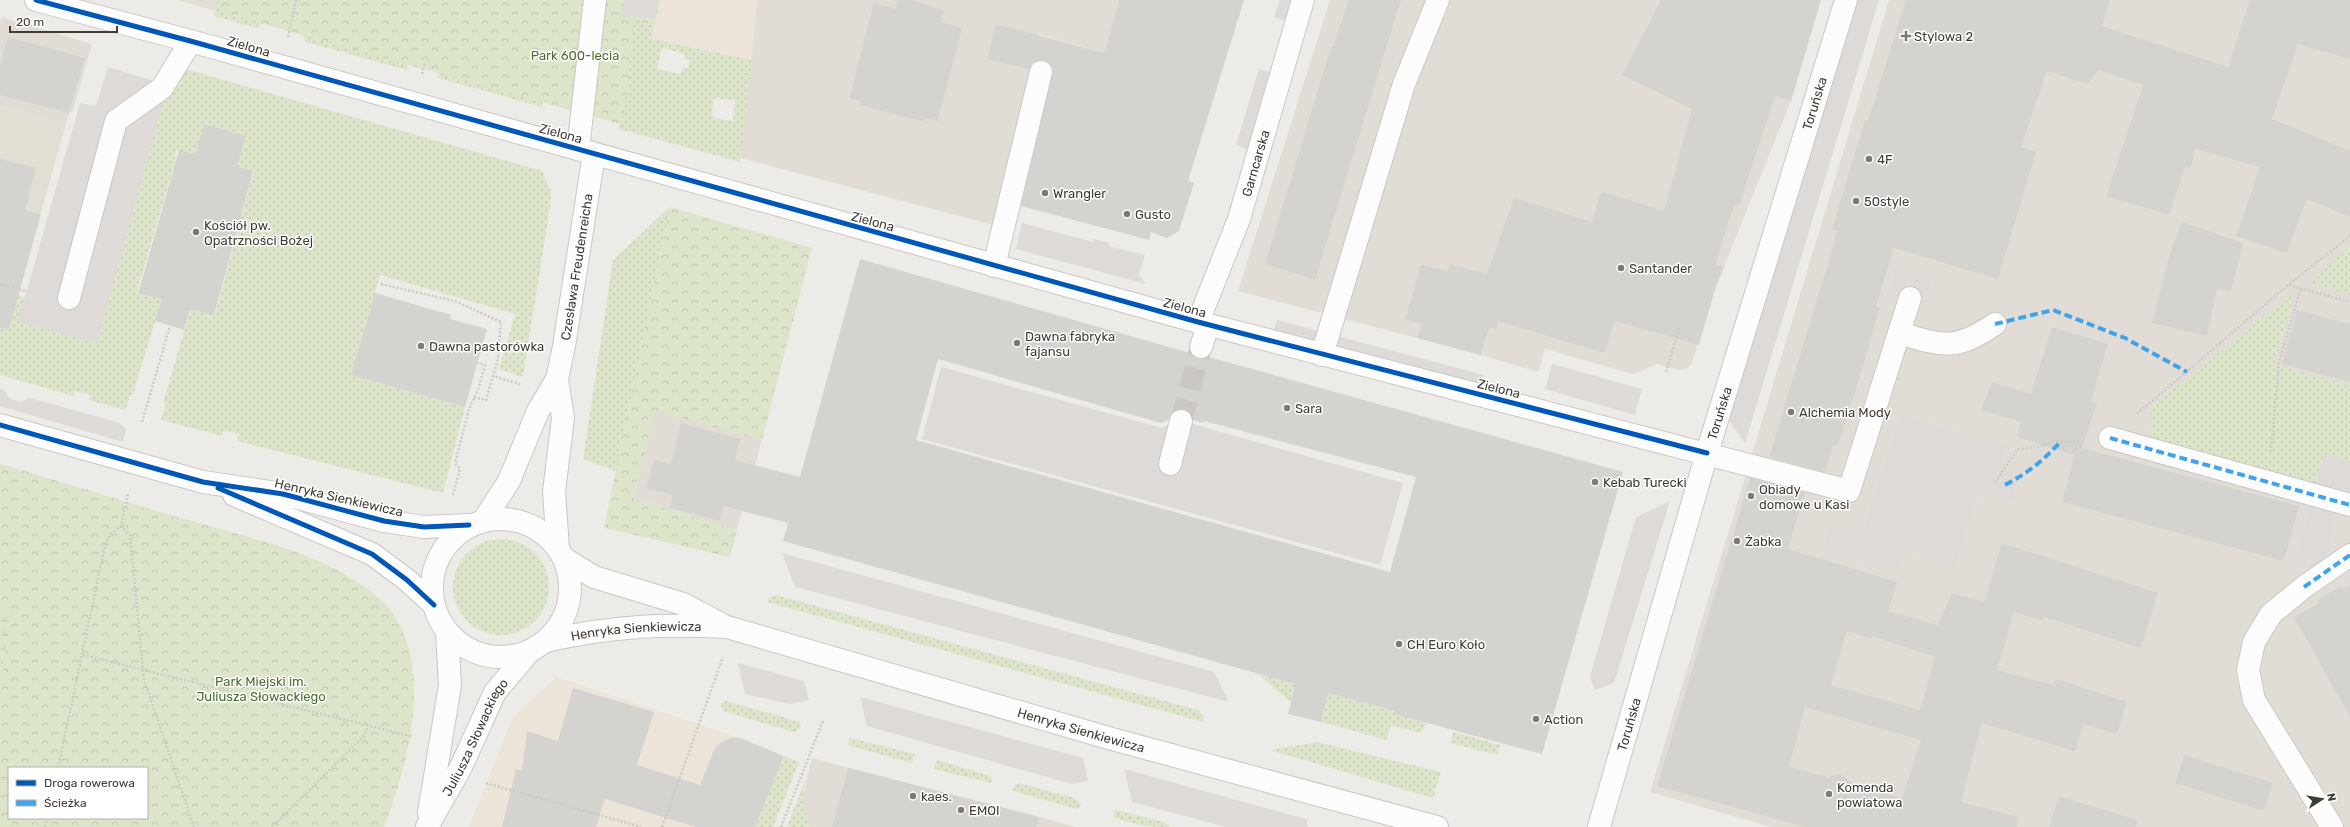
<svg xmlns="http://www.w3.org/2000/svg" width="2350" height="827" font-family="Rubik,sans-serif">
<defs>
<pattern id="grass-dots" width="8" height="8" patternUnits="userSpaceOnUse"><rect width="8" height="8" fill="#dce5ca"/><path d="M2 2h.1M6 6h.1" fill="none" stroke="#bec5ae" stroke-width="1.8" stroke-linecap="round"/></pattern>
<pattern id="forest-crowns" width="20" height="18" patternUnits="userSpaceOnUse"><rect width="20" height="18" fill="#dce5ca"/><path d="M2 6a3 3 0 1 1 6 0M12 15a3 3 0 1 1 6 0" fill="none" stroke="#bec5ae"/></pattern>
<pattern id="wetland-marsh" width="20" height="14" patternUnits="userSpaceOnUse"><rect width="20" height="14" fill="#dce5ca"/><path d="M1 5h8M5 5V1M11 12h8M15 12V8" fill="none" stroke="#bec5ae"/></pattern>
</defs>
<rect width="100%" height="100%" fill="#edebe8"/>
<path fill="#e1ddd6" d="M757,0H1119L1104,53L1038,34L993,225L740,158Z
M1330,0H1821L1791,101L1715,289L1692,363L1687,369L1679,370L1657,364L1633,374L1545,349L1538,372L1481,355L1238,291Z
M1889,0H2350V827H1771L1650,792Z
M2,17L92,44L73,111L69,113L66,124L0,106V24Z
M655,410L762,440L737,530L633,498Z
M812,758L1077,827H809L802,799Z"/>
<path fill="#ece3d9" d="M660,0H757L752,60L651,39Z
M557,677L740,738L799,762L773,827H469L513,717Z"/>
<path fill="#e3ded4" d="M177,0H223L220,12Z
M0,106L66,124L0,356Z"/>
<path fill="url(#grass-dots)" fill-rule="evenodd" d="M218,0H274L264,21L257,28L214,16Z
M658,0H660L651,39L752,60L740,162L619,129L621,21ZM662,48L685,54L684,59L690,60L688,69L683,67L681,74L657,69ZM714,98L735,100L733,121L714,118L712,114Z
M299,31L410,58L407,70L306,42Z
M441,67L548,87L542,107L438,78Z
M185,69L542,171L551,192L550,207L523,377L499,369L515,314L380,275L351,375L465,407L443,493L237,441L239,434L223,431L222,436L161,420L166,404L163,403L191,307L215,315L251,180L255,172L236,169L246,136L204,124L195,156L177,150L174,158H176L139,285L137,294L162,299L133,394H131L125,410L89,400L91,395L75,391L73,396L0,375V290L27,298L165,97C177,89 180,82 185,69Z
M670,207L616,471L583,459L613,260Z
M2350,247V294L2310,282Z
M2290,296L2293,297L2274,365L2350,386V461L2324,454L2314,487L2153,442L2149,409Z
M453 587a48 48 0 1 1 96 0a48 48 0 1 1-96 0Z
M776,595L1198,710L1203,716V722L767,602L769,598Z
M1258,674L1417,717L1416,721L1428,723L1421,733L1391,725L1386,740L1321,722L1327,697L1293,690L1290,702Z
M727,701L800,722L801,728L794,732L723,711L721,703Z
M1453,732L1501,745L1497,755L1450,743Z
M850,738L915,754L912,763L851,746L848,744Z
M1317,742L1441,772L1433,798L1270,750Z
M784,756L799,762L773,827H755Z
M937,760L990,776L992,778V783L934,769Z
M806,777L802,799L809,827H787Z
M1019,783L1074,798L1081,803L1080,807L1077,809L1016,792L1013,790L1014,785Z
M1117,810L1166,823L1170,827C1150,827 1133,825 1114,817V811Z"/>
<path fill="url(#forest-crowns)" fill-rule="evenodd" d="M223,0H660L654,25L634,20L623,125L220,12Z
M670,207L812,248L762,440L655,411L633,498L737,530L730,557L604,528Z
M0,464C67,483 133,505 199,523C260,540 322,554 373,593C441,645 410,761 384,827H0V690L10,611L0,607ZM9,768H147V818H9Z"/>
<path fill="url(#wetland-marsh)" d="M0,607L10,611L0,690Z"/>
<path fill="#dddad8" d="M624,0H658L655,19L628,16L621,21Z
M1280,0H1295L1289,22L1274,17Z
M1856,0H1879L1745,443L1728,419Z
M108,67L168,85L97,343L18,322L80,103L96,106Z
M1259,69L1273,73L1250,150L1236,145Z
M1022,223L1093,242L1094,239L1109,243V246L1145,255L1139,274L1146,284L1016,249Z
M1897,265L1932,276L1925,298L1890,287Z
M1277,320L1484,375L1475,384L1274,330Z
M1552,364L1642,389L1635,415L1545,389Z
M941,367L1162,428L1178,420L1403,483L1380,565L922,439Z
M0,389L4,390L9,398L19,402L30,398L120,423L126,430L123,442L0,406Z
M1901,413L2006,446L2002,461L2005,468L2009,473L2019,475L2012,503L1985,496L1977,498L1955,567L1906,551L1898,574L1822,551L1830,524L1862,534Z
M2324,454L2350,461V492L2342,490L2321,573L2294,566Z
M1670,501L1614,683L1595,690L1590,677L1636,517Z
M782,553L1214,672L1229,702L795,587Z
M738,663L804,681L809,700L790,704L745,694Z
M860,697L1083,758L1088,781L1072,784L867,726Z
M1124,769L1306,819L1308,827H1226L1132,802Z"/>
<path fill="#d5d3cf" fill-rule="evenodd" d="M898,0H912L944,11L941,22L962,28L938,121L925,118L924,122L860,105L861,101L849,98L874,3L896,9Z
M1119,0H1244L1188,181L1194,183L1179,231L1167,238L1151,232L1149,240L1021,206L1053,69L1049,63L1044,60L1032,63L1029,69L987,59L996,24L1104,53Z
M1349,0H1401L1315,280L1265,264L1331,47H1333Z
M1661,0H1821L1791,101L1775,96L1739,206L1734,205L1715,265L1724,267L1715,289L1699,345L1615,321L1604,353L1498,321L1496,329L1489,327L1481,355L1417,338L1421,324L1405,319L1421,265L1448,271L1449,264L1487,274L1514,198L1592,222L1601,191L1664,211L1692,109L1622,75Z
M1906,0H2110L2102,26L2228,67L2250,0H2350V59L2298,44L2272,119L2350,151V217L2307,199L2287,253L2236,236L2260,167L2196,149L2190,169L2185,167L2169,215L2106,196L2143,85L2099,70L2087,84L2047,71L2021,147L2036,152L1998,279L1894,248L1876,307L1880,308L1857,386L1838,446L1833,445L1825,472L1769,457L1829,260L1837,231L1832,229L1865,120L1868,121Z
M8,37L85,58L69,113L0,95V65Z
M204,124L246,136L237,167L253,171L214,315L190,309L184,330L155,321L162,299L138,294L179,150L195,155Z
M0,159L36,168L25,210L41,214L9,329L0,328Z
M2182,222L2243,243L2231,292L2217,289L2207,336L2152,323L2170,253Z
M860,259L1190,353L1198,359L1208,357L1223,361L1623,472L1542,754L1394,714L1395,711L1328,693L1321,722L1288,714L1295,684L783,541L788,523L723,506L720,521L670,508L673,495L646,488L654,460L671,464L681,423L740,439L735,460L800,477ZM938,359L1161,423L1168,420L1172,412L1184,409L1190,412L1193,420L1204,423V421L1416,477L1390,572L916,440Z
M375,293L451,315L450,319L487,329L465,407L351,375Z
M2297,310L2350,324V382L2282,364Z
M2052,327L2108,344L2091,401L2097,403L2082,448L2299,506L2284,561L2062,502L2074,455L2017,437L2021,422L1981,410L1992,382L2031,394Z
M1750,478L1805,492L1788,549L1897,582L1888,611L1938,625L1952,593L1984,602L2002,543L2158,593L2141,648L2044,617L2043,621L2014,612L1997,670L2054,685L2056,679L2127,702L2117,734L2083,724L2075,751L1982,723L1961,802L2018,817L2017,827H1805L1657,786ZM1847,631L1872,639V636L1935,657L1920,710L1831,685ZM1805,707L1921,740L1902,798L1853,784L1841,774L1828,777L1789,767Z
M2341,586L2343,589L2350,586V717L2294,617L2319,603L2318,600Z
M573,688L654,712L637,765L700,785L715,748L720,743L731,738H740L784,756L755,827H696L605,799L596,827H502L516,769L522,771L527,731L558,741Z
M2184,755L2273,783L2264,811L2175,783Z
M848,768L1039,817L1037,827H832Z
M2059,796L2137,820L2136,827H2049Z"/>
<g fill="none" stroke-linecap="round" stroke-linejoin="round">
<path stroke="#cbc8c4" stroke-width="22" stroke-dasharray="22 11" stroke-linecap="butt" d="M1181,421L1201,347"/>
<defs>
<g id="minor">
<path d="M36,0L194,42L1198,322L1849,491L1910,298"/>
<path d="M578,149L595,0"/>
<path d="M994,266L1041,72"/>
<path d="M69,298L116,121L162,88L191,41"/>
<path id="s1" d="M1198,322L1239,219L1303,0"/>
<path d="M1900,333C1943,347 1957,350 1995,324"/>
<path d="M1201,347L1208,325"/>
<path d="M1322,355L1404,84L1438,0"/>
<path d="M557,379L563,418L554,492L558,547"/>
<path d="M0,425L203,482L283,494L384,521L424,527L469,525"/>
<path d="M2110,438L2350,505"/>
<path d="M1170,464L1181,421"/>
<path d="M234,495L372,554L407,580L434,605"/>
<circle cx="501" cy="588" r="69"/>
<path id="s2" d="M484,520L509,481L538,411L557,379L564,346L594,154"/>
<path d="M565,559L594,577L683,604L721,624"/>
<path id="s3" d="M546,641C610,626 663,624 727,627L1112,739L1437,827"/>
<path d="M429,813L450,685L447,632"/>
<path id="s4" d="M427,827L461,767L495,692L529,652"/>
<path id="s5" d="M1599,827L1707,453L1846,0"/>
<path d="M2332,827L2254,700L2248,670L2254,642L2271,614L2304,587L2350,555"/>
</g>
</defs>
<use href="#minor" stroke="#cac7c4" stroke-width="24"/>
<path stroke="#cccac6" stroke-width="2.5" stroke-dasharray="2 2" stroke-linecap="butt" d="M288,37L296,0
M422,74L425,63
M0,284L26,291
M381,284L455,301L501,322L498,359L493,376
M2289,285L2350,302
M1666,372L1679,328
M474,397L486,400L493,376L520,384
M2137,414L2288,285L2350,236
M142,422L170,326
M2271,452L2279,362L2301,288
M1995,482L2018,449L2038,447L2055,441L2080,442
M453,495L460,469L455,463L469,409L478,390L485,365L478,363
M121,526L130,535L144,680L194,827
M83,655L411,736
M58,768L104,550L110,534L121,526L128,494
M486,783L641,827
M45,827L47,818
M272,827L364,736L368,726
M662,827L723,657
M781,827L823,721"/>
<use href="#minor" stroke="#fcfcfc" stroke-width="22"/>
<path stroke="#3fa4eb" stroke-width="4" stroke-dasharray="8 4" stroke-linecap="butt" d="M1995,324L2053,310L2125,338L2187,372
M2110,438L2350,505
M2005,485C2028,473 2044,460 2061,441
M2304,587L2350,555"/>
<defs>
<path id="cycleway" d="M36,0L194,42L1198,322L1707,453
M0,425L203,482L283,494L384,521L424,527L469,525
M218,488L372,554L407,580L434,605"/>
</defs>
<use href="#cycleway" stroke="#fff" stroke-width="8"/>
<use href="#cycleway" stroke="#0057b8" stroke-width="5"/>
</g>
<g fill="#7e7974" stroke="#fff" stroke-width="1.5">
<path d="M1904 30h4v4h4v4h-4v4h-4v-4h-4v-4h4z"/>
<circle cx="1869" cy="159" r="4"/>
<circle cx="1045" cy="193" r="4"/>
<circle cx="1856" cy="201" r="4"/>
<circle cx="1127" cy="214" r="4"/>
<circle cx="196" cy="232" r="4"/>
<circle cx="1621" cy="268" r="4"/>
<circle cx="1017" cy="343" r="4"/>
<circle cx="421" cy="346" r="4"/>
<circle cx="1287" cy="408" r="4"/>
<circle cx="1791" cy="412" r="4"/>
<circle cx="1595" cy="482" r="4"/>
<circle cx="1751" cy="496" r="4"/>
<circle cx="1737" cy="541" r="4"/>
<circle cx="1399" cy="644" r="4"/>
<circle cx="1536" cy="719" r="4"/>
<circle cx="1829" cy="794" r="4"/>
<circle cx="913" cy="796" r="4"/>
<circle cx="961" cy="810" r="4"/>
</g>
<g text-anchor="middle" stroke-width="3" stroke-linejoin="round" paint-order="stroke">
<g font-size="13" fill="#423c35" stroke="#fff" text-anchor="start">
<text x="1914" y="41">Stylowa 2</text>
<text x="1877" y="164">4F</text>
<text x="1053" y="198">Wrangler</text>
<text x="1864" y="206">50style</text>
<text x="1135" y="219">Gusto</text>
<text x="204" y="230">Kościół pw.<tspan x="204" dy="15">Opatrzności Bożej</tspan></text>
<text x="1629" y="273">Santander</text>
<text x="1025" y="341">Dawna fabryka<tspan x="1025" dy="15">fajansu</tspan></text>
<text x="429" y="351">Dawna pastorówka</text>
<text x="1295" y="413">Sara</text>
<text x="1799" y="417">Alchemia Mody</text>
<text x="1603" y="487">Kebab Turecki</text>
<text x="1759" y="494">Obiady<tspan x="1759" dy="15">domowe u Kasi</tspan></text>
<text x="1745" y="546">Żabka</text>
<text x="1407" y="649">CH Euro Koło</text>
<text x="1544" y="724">Action</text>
<text x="1837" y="792">Komenda<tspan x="1837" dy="15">powiatowa</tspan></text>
<text x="921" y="801">kaes.</text>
<text x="969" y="815">EMOI</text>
</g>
<g font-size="13" fill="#423c35" stroke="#fff">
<text transform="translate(249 46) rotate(16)" y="5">Zielona</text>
<text dy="5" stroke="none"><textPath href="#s5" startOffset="755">Toruńska</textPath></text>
<text transform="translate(561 133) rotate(15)" y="5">Zielona</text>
<text dy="5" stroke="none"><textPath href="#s1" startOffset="169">Garncarska</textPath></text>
<text transform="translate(873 221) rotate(15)" y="5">Zielona</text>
<text dy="5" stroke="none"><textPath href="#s2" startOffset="273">Czesława Freudenreicha</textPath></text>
<text transform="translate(1185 307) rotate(15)" y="5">Zielona</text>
<text transform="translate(1499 388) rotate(14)" y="5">Zielona</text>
<text dy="5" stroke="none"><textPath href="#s5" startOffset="431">Toruńska</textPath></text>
<text transform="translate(339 497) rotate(13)" y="5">Henryka Sienkiewicza</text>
<text dy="5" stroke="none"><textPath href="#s3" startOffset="91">Henryka Sienkiewicza</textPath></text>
<text dy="5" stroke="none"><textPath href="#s5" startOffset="107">Toruńska</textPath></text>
<text dy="5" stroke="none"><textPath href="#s3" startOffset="551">Henryka Sienkiewicza</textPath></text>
<text dy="5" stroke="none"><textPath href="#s4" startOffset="102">Juliusza Słowackiego</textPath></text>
</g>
<g font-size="13" fill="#4a6d30" stroke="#fff">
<text x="575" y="60">Park 600-lecia</text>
<text x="261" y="686">Park Miejski im.<tspan x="261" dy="15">Juliusza Słowackiego</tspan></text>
</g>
</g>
<rect x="8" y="767" width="140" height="52" fill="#ffffff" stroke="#b3b1ae"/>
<rect x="16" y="780" width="20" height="6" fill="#0057b8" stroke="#b3b1ae"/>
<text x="44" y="787" font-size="12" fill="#423c35">Droga rowerowa</text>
<rect x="16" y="800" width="20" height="6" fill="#3fa4eb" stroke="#b3b1ae"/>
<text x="44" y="807" font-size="12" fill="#423c35">Ścieżka</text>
<g transform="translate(2322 799) rotate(78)" stroke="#ffffff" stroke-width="3" paint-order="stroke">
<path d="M0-3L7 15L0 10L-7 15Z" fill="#423c35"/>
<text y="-6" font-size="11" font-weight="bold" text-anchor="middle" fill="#423c35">N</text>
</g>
<path d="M10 26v6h107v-6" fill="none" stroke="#423c35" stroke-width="2"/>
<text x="16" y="26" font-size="12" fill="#423c35" stroke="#ffffff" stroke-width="3" paint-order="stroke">20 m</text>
</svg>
